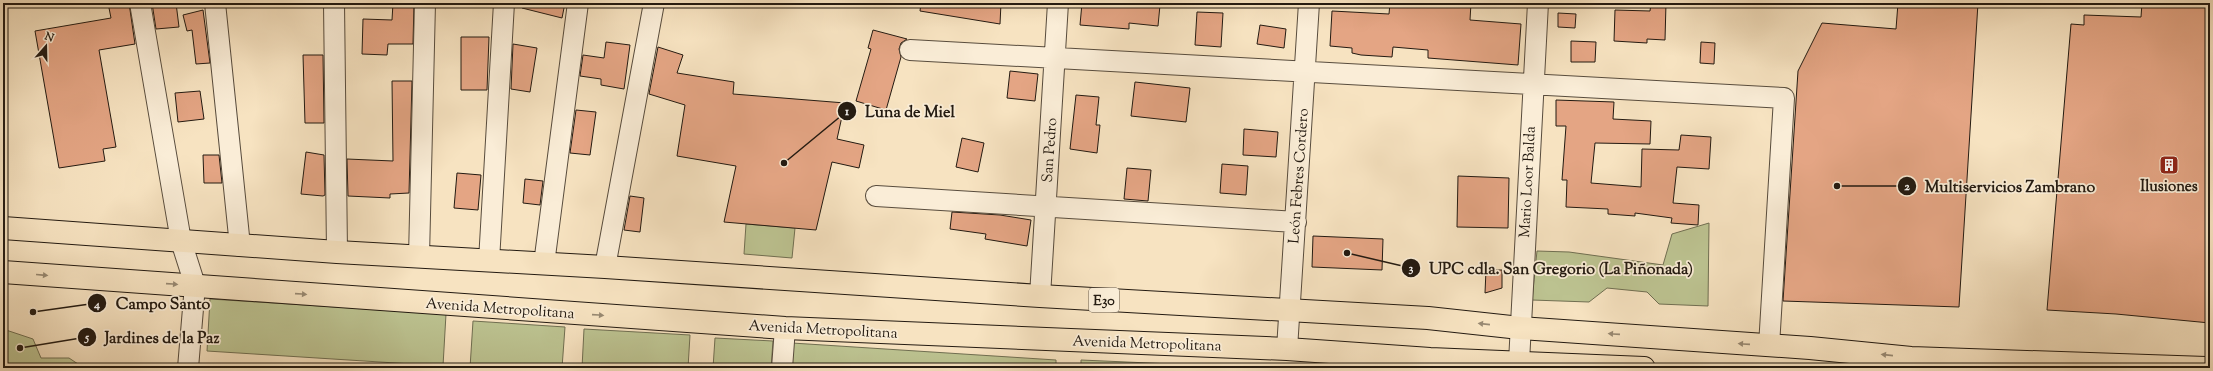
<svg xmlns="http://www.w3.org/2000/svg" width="2213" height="371" font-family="'Sorts Mill Goudy',serif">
<rect width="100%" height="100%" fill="#f7e3c1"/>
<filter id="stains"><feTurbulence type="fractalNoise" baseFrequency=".005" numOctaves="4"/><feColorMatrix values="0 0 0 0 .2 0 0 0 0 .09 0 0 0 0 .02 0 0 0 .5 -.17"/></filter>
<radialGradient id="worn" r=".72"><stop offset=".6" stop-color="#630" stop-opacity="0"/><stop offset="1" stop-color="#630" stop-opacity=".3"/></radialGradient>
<path fill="#bdc492" stroke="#706f52" d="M1709,223L1708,306L1659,304L1647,292L1607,288L1589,302L1532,300L1537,251L1569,252L1663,265L1672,234Z
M746,224L795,228L792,258L744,254Z
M210,299L446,314L443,366L207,351Z
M473,321L565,327L562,368H470Z
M3,329L33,339L41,358H69L84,368H3Z
M584,329L690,335L688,368H582Z
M715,338L773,341L771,368H713Z
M792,343L1056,360V368H790Z
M1081,360L1263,368H1081Z"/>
<path fill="#e4a584" stroke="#231a11" d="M108,3H129L135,44L99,50L116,147L103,149L105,161L59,168L35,31L111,18Z
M152,3H176L179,27L156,29Z
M393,3H414L413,44H388L387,55L362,54L363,19L392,20Z
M523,3H565L562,18L522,8Z
M921,3H1001L1000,24L920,11Z
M1082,3H1139L1160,5L1158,26L1129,23V29L1080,25Z
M1390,3H1471L1470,20L1521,24L1518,65L1428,58V50L1393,47L1392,57L1361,55L1352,53V48L1330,46L1332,11L1389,14Z
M1651,3H1666L1665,40L1647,39V43L1614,41L1615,10L1650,11Z
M1898,3H1978L1959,307L1783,301L1798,71L1822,23L1896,29Z
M2142,3H2210V323L2116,314L2047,310L2071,24L2084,25V15L2141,17Z
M203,10L210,63L196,64L192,30L187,31L183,15Z
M1197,12L1223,13L1221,47L1195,45Z
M1558,13L1576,14L1575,28L1558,27Z
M1260,25L1286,29L1284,48L1257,44Z
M873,30L907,39L901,43L899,49L901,57L886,110L856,101L871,49L868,48Z
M461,37H489L487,90H461Z
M1571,41L1596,42L1595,62H1571Z
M606,42L630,45L624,89L601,85V79L580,76L583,55L604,58Z
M1701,42L1715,43L1714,64L1700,63Z
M513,44L537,48L530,92L511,89Z
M658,47L683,55L677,73L734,82L733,94L845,103L837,139L864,145L859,168L832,162L816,230L724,222L736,166L677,156L685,105L649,94Z
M303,55H323L324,123H305Z
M1010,71L1038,74L1035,101L1007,98Z
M392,81H412L409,193L390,194V198L348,196L347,159L393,161Z
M1135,82L1190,88L1186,122L1131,116Z
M200,91L204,119L178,122L175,93Z
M1076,95L1099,97L1096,125H1100L1097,153L1070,149Z
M1556,100L1614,102L1613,119L1651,121L1650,144L1595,143L1591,183L1641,187L1642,149L1679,150L1681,135L1711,137L1709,169L1677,167L1673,203L1699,205L1698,225L1671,223L1672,218L1635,213V216L1608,214V209L1566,207L1567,180H1562L1566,126H1556Z
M576,110L596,112L590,155L570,153Z
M1244,129L1278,132L1276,157L1243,155Z
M962,138L984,143L978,172L956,167Z
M306,152L324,155L325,195L323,196L301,194Z
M203,155H219L222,183H204Z
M1222,164L1248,166L1246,195L1220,193Z
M1127,168L1151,170L1148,201L1124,199Z
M457,173L481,175L478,210L454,208Z
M1458,176L1509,178L1508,228L1457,227Z
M525,179L543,181L540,205L523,203Z
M630,196L644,198L640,232L624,230Z
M952,212L1000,215L1031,220L1027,246L985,239L986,234L950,229Z
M1313,236L1383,239L1382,270L1312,267Z
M1486,270H1502V288L1485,293Z"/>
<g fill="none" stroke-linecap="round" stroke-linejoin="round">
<defs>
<path id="minor" d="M140,3L181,241L195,285L188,368
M215,3L240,246
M334,3L337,252
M910,50L1784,98L1769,346
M876,196L1296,222
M419,257L425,3
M489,261L504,3
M544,264L578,3
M605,267L654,3
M1040,296L1058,3
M1287,349L1309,3
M1519,362L1538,3
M782,368L785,328"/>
<path id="trunk" d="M3,228L337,252L605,267L1040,296L1428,318L1520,328L1810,348L1911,358L2206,368
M3,272L785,328L1287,349L1430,359L1644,368"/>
</defs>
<use href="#minor" stroke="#584c3d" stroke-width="22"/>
<use href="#trunk" stroke="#231a11" stroke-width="24"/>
<use href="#minor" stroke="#faedd7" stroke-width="20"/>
<use href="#trunk" stroke="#f7e3c1" stroke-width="22"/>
</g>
<defs><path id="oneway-solid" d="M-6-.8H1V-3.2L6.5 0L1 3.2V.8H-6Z"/></defs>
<g fill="#988972">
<use href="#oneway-solid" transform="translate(42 275) rotate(5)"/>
<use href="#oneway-solid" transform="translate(172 284) rotate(4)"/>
<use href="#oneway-solid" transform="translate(301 294) rotate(4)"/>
<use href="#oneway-solid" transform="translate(598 315) rotate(4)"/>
<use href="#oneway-solid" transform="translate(1484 324) rotate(-174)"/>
<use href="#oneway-solid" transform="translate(1614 334) rotate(-176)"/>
<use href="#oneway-solid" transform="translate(1744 344) rotate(-176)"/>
<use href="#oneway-solid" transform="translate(1887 355) rotate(-174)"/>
</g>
<defs>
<symbol id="building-square" viewBox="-11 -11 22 22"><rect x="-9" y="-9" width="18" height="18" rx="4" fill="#8f2418" stroke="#faedd7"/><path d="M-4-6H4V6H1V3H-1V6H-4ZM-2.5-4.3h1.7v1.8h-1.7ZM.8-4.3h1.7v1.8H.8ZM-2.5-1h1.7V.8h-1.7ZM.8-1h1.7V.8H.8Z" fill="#fff"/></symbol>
</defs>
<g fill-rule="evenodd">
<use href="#building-square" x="2158" y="154" width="22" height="22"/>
</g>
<g text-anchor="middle" stroke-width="3.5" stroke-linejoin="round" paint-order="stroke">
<rect fill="#faedd7" stroke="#64594c" stroke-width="1" x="1089" y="288" width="30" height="24" rx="3"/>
<g font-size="14" font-weight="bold" fill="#231a11">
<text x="1104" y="305">E30</text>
</g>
<g font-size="15" fill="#231a11" stroke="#faedd7">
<text transform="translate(1049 150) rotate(-86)" y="5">San Pedro</text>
<text transform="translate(1298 176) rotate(-86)" y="5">León Febres Cordero</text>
<text transform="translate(1527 182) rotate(-87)" y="5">Mario Loor Balda</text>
<text transform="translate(500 308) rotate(4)" y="5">Avenida Metropolitana</text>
<text transform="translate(823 329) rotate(3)" y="5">Avenida Metropolitana</text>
<text transform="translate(1147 343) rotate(2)" y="5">Avenida Metropolitana</text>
</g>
<g font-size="15" font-weight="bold" fill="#231a11" stroke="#faedd7">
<text x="2169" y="191">Ilusiones</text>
</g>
</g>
<path fill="none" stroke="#231a11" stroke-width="1.5" d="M784 163L847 111M1837 186L1907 186M1347 253L1411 268M33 312L97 303M20 348L87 337"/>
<g fill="#231a11" stroke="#faedd7" stroke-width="1.5">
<circle cx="784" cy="163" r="4"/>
<circle cx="1837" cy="186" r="4"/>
<circle cx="1347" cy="253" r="4"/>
<circle cx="33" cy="312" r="4"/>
<circle cx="20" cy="348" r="4"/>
<circle cx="847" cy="111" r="10"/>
<circle cx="1907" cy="186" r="10"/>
<circle cx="1411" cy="268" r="10"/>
<circle cx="97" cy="303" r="10"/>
<circle cx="87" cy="337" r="10"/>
</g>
<g font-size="12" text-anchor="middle" font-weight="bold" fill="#fff">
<text x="847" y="115">1</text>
<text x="1907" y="190">2</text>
<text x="1411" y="272">3</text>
<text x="97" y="308">4</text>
<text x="87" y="341">5</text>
</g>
<g font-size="16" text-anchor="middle" font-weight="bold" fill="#231a11" stroke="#faedd7" stroke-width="3.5" stroke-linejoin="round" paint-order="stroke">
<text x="910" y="117">Luna de Miel</text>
<text x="2010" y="192">Multiservicios Zambrano</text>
<text x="1561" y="274">UPC cdla. San Gregorio (La Piñonada)</text>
<text x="163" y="309">Campo Santo</text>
<text x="162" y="343">Jardines de la Paz</text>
</g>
<rect width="2213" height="371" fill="none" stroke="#f7e3c1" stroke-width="16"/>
<rect x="4" y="4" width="2205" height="363" fill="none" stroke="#231a11" stroke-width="2"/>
<rect x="8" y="8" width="2197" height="355" fill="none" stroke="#231a11"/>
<g transform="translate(46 46) rotate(20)" stroke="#faedd7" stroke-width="3" paint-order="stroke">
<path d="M0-3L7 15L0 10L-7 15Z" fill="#231a11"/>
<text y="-6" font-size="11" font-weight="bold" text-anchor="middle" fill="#231a11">N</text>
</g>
<rect width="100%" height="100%" filter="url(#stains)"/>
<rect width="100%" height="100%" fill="url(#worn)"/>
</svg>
